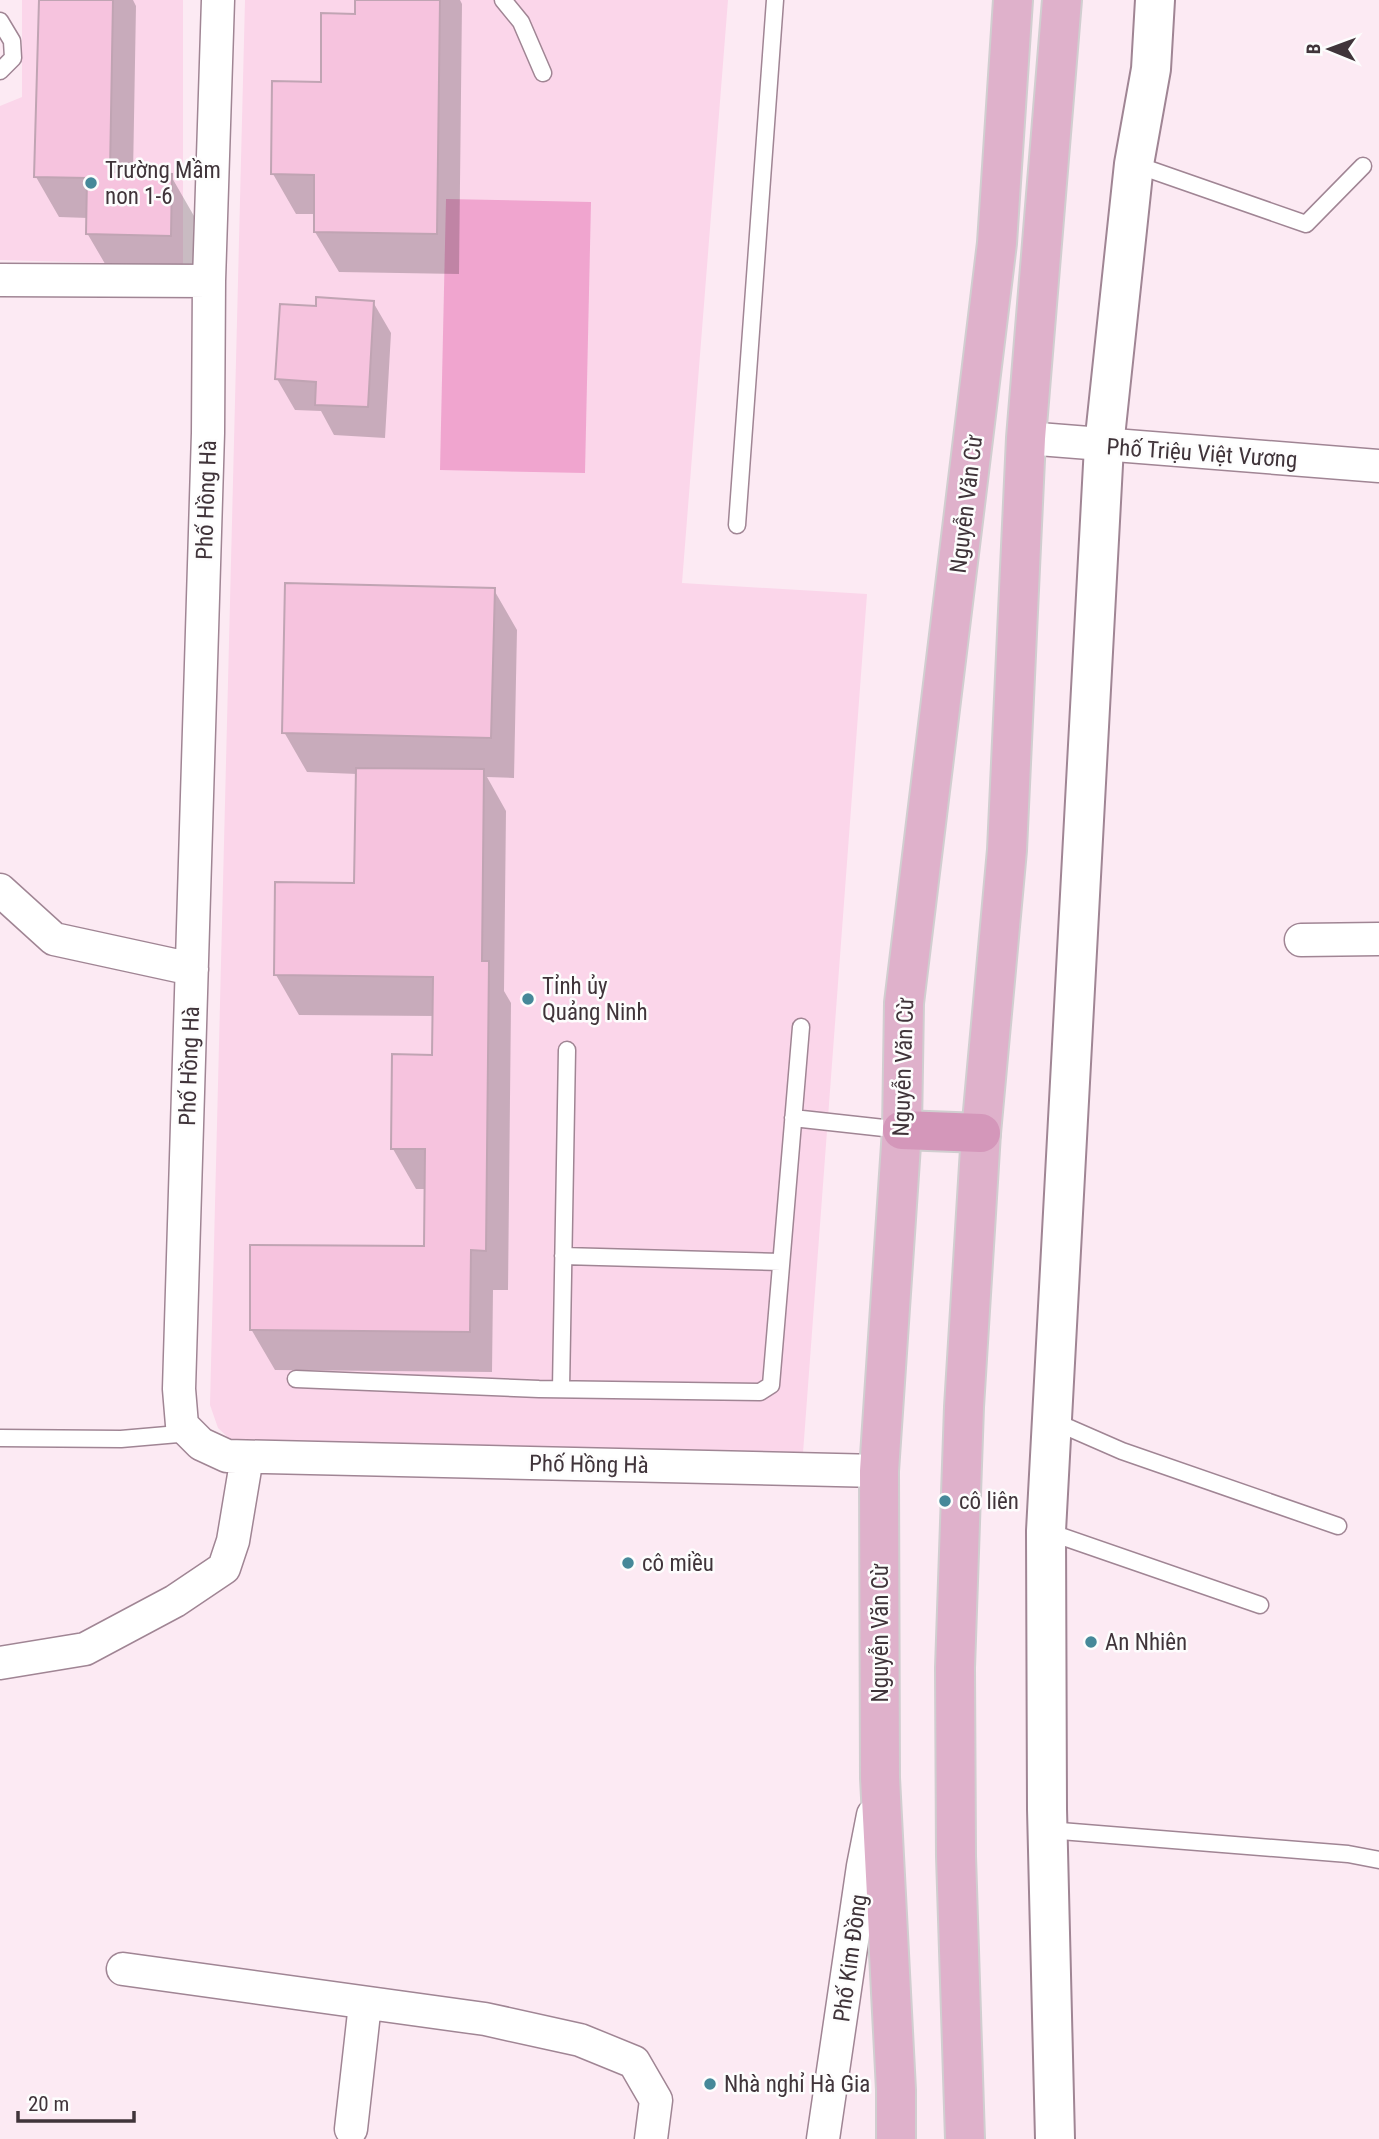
<svg xmlns="http://www.w3.org/2000/svg" width="1379" height="2139" font-family="'Roboto Condensed',sans-serif">
<rect width="100%" height="100%" fill="#fceaf3"/>
<path fill="#fbd6ea" d="M22,0H183V265L0,260V106L22,97Z
M245,0H728L682,583L867,594L803,1453L236,1445L218,1428L210,1405Z"/>
<path fill="#f0a5cf" d="M446,199L591,202L585,473L440,470Z"/>
<path fill="#0003" d="M40,0H133L136,6L133,175L171,176L194,216L193,276L111,274L87,233L88,218L59,217L36,177Z
M357,0H460L462,4L459,274L339,272L315,232L316,214H296L273,174L323,84L357,16Z
M373,302L391,333L385,438L334,435L321,411L295,410L277,379L317,307Z
M494,590L517,630L514,778L487,777L506,811L504,991L511,1003L508,1290H493L492,1372L275,1370L251,1329L426,1248V1189H416L393,1149L434,1056V1016L299,1015L276,975L356,885L357,774L307,772L284,732Z"/>
<path fill="#f6c3de" stroke="#c0a4b3" stroke-width="2" d="M39,0H113L110,172L172,174L171,236L86,234L87,178L34,177Z
M355,0H440L437,234L314,232V175L271,174L272,81L321,82V13L355,14Z
M316,297L374,301L368,407L315,405L316,382L275,379L280,304L316,306Z
M285,583L495,588L491,738L282,733Z
M356,768L484,769L482,961H489L486,1251L471,1250L470,1332L250,1330V1245L424,1246L425,1149H391L392,1054L432,1055L433,977L274,975L275,882L354,883Z"/>
<g fill="none" stroke-linecap="round" stroke-linejoin="round">
<defs>
<path id="service" d="M503,0L521,22L543,73
M0,21L12,41L13,58L0,71
M1134,164L1306,224L1363,166
M737,525L775,0
M793,1118L902,1130
M563,1256L781,1262
M296,1379L539,1389L760,1392L771,1385L801,1027
M561,1389L567,1050
M1051,1420L1122,1451L1338,1526
M0,1438L121,1439L190,1433
M1046,1531L1260,1605
M1048,1830L1348,1854L1379,1860"/>
<path id="minor" d="M218,0L209,281L208,433L179,1389L182,1425L201,1444L227,1456L879,1471
M0,280L209,281
M1026,438L1379,466
M0,890L54,939L192,969
M1301,940L1379,939
M0,1663L85,1649L175,1601L224,1568L233,1541L247,1457
M123,1969L485,2019L580,2040L634,2062L656,2100L651,2139
M351,2129L365,2004
M823,2139L863,1866L873,1815"/>
<path id="tertiary" d="M1055,2139L1047,1809L1046,1531L1104,446L1134,164L1151,69L1155,0"/>
<path id="primary" d="M896,2139V2090L880,1778L879,1471L902,1130L904,1003L997,243L1013,0
M965,2139L956,1856L955,1668L964,1407L981,1133L1007,850L1026,438L1062,0"/>
<path id="trunk" d="M902,1130L981,1133"/>
</defs>
<use href="#service" stroke="#a08594" stroke-width="19"/>
<use href="#minor" stroke="#a08594" stroke-width="35"/>
<use href="#tertiary" stroke="#a08594" stroke-width="42"/>
<use href="#primary" stroke="#d1ced0" stroke-width="42"/>
<use href="#trunk" stroke="#d1ced0" stroke-width="42"/>
<use href="#service" stroke="#fff" stroke-width="16"/>
<use href="#minor" stroke="#fff" stroke-width="32"/>
<use href="#tertiary" stroke="#fff" stroke-width="38"/>
<use href="#primary" stroke="#dfb1cb" stroke-width="38"/>
<use href="#trunk" stroke="#d497ba" stroke-width="38"/>
</g>
<g fill="#468899" stroke="#fdfdfd" stroke-width="2.5">
<circle cx="91" cy="183" r="7"/>
<circle cx="528" cy="999" r="7"/>
<circle cx="945" cy="1501" r="7"/>
<circle cx="628" cy="1563" r="7"/>
<circle cx="1091" cy="1642" r="7"/>
<circle cx="710" cy="2084" r="7"/>
</g>
<g text-anchor="middle" stroke-width="5" stroke-linejoin="round" paint-order="stroke">
<g font-size="23" fill="#40343a" stroke="#fdfdfd" text-anchor="start">
<text x="105" y="178">Trường Mầm<tspan x="105" dy="26">non 1-6</tspan></text>
<text x="542" y="994">Tỉnh ủy<tspan x="542" dy="26">Quảng Ninh</tspan></text>
<text x="959" y="1509">cô liên</text>
<text x="642" y="1571">cô miều</text>
<text x="1105" y="1650">An Nhiên</text>
<text x="724" y="2092">Nhà nghỉ Hà Gia</text>
</g>
<g font-size="23" fill="#40343a" stroke="#fdfdfd">
<text transform="translate(1202 453) rotate(4)" y="8">Phố Triệu Việt Vương</text>
<text transform="translate(206 500) rotate(-88)" y="8">Phố Hồng Hà</text>
<text transform="translate(966 504) rotate(-83)" y="8">Nguyễn Văn Cừ</text>
<text transform="translate(189 1066) rotate(-88)" y="8">Phố Hồng Hà</text>
<text transform="translate(903 1067) rotate(-88)" y="8">Nguyễn Văn Cừ</text>
<text transform="translate(589 1464) rotate(1)" y="8">Phố Hồng Hà</text>
<text transform="translate(880 1633) rotate(-90)" y="8">Nguyễn Văn Cừ</text>
<text transform="translate(850 1958) rotate(-82)" y="8">Phố Kim Đồng</text>
</g>
</g>
<g transform="translate(1330 49) rotate(271)" stroke="#fdfdfd" stroke-width="5" paint-order="stroke">
<path d="M0-5L12 26L0 18L-12 26Z" fill="#40343a"/>
<text y="-10" font-size="19" font-weight="bold" text-anchor="middle" fill="#40343a">B</text>
</g>
<path d="M18 2111v10h116v-10" fill="none" stroke="#40343a" stroke-width="3.5"/>
<text x="28" y="2111" font-size="21" fill="#40343a" stroke="#fdfdfd" stroke-width="5" paint-order="stroke">20 m</text>
</svg>
